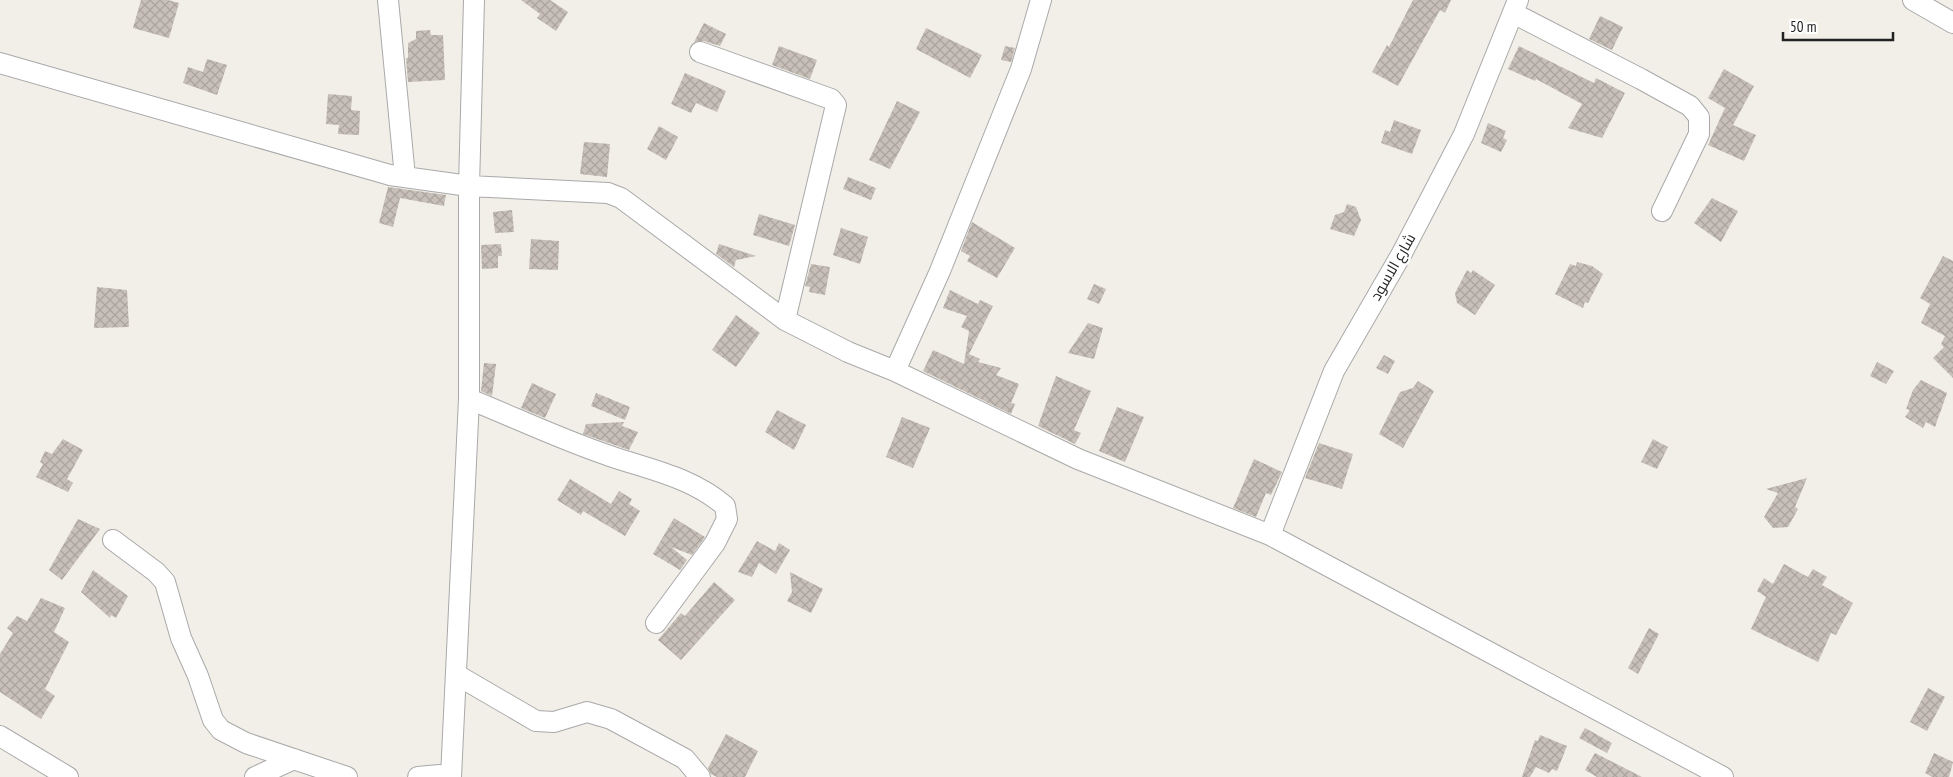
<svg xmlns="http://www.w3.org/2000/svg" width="1953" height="777" font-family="'PT Sans Narrow',Cairo,sans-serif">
<defs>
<pattern id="building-cross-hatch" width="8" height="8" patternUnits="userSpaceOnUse" patternTransform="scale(1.25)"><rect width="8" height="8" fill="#c7bfb8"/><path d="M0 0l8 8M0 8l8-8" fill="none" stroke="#aba49e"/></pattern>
</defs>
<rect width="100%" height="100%" fill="#f2efe9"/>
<path fill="url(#building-cross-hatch)" d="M141,0H168L179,3L169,38L133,28Z
M521,0H550L568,12L556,31L537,18L540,14Z
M1413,0H1451L1445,13L1440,10L1398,86L1372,72L1387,45L1389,47Z
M1600,16L1623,27L1612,50L1589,39Z
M704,23L726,34L720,46L704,41L694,42Z
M926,28L982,55L970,78L916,49Z
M430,30L431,35H443L445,80L408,82L406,58H408V43L416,39V31Z
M779,46L817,60L810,79L772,65Z
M1005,46L1015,48L1011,62L1001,60Z
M1519,46L1594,83L1596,78L1625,93L1602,138L1568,128L1582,104L1536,79L1535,81L1508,69Z
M207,59L227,65L217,95L183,83L188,67L203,72Z
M1724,69L1754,86L1733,125L1756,135L1744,161L1708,145L1725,108L1708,98Z
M685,73L726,91L717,112L696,103L691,113L671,104Z
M328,94L352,96L351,110L360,111L359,135L338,134L339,125L326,124Z
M897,101L920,112L890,169L869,160Z
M1394,120L1421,130L1412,154L1381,143L1385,130L1390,132Z
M1488,123L1506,131L1503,138L1507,140L1501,152L1481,143Z
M659,126L678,137L666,160L647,149Z
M584,142L610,144L607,177L580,174Z
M848,177L876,188L871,200L843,189Z
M388,187L446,195L444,206L400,198L393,227L379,223Z
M1712,198L1738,211L1721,242L1694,223Z
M1347,204L1356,207L1361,220L1354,236L1330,229L1335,215L1344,212Z
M512,210L514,232L495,233L493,212Z
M759,214L795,225L789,246L753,235Z
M972,222L1015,248L997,278L967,261L970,256L961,251Z
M841,228L868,237L860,264L833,255Z
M531,239L559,241L558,270L529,269Z
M501,244L502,256H498V268L482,269L481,245Z
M719,244L756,256L736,260L734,267L716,254Z
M1943,256L1953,261V378L1933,358L1944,347L1941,344L1945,336L1921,323L1930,304L1920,298Z
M1577,262L1592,266L1603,274L1588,303L1585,302L1583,308L1555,294L1570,264L1576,266Z
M811,264L830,267L825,295L809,292L810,287L805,286Z
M1467,270L1471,273L1473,270L1495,285L1475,315L1457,303L1455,293Z
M1094,284L1106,289L1099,304L1087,299Z
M97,287L127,290L129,327L94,328Z
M950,290L978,304L980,300L993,306L969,354L980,359L978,362L1001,368L996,375L1019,384L1011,403L1015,404L1011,414L923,371L933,350L964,364L969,331L961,327L967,316L943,308Z
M736,315L760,333L736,367L712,350Z
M1088,323L1103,328L1094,359L1068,353Z
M1384,355L1395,361L1388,374L1376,368Z
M1877,362L1894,371L1886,384L1870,376Z
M484,363L496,364L492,396L481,391Z
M1056,376L1091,391L1074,430L1081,433L1075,444L1038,426Z
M1921,380L1947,393L1935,427L1926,422L1923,428L1905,417L1910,410L1906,409L1913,390Z
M1418,381L1434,391L1403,448L1379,434L1400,392L1413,388Z
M532,383L556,394L545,418L521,408Z
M596,393L630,407L625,420L591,406Z
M1117,407L1144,417L1125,462L1099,451Z
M777,410L806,425L794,450L765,432Z
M902,417L930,428L913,468L886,457Z
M624,422L622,426L638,432L629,450L583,434L586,424Z
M63,439L83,450L67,479L73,483L68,492L36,477L43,464L40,462L45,451L52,454Z
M1653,439L1668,447L1657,469L1641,462Z
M1319,443L1353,454L1342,489L1305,478Z
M1254,459L1282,472L1271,495L1266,493L1256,517L1233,508Z
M1807,478L1795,507L1798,509L1788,527L1773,528L1764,517L1778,493L1766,489Z
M570,479L611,504L619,491L632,499L629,504L640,511L625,536L583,511L581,515L557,500Z
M674,518L705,537L692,555L671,547L687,560L680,570L653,554Z
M78,519L100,529L62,580L49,570Z
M757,541L775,551L779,543L790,550L776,574L759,563L752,577L738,572Z
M1784,564L1808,577L1813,569L1827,577L1822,585L1853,603L1836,635L1831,633L1818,662L1751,629L1766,597L1757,591L1764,578L1773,584Z
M93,570L128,596L116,618L111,615L110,618L81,592Z
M790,572L823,589L811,613L787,601L792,592Z
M714,582L735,600L681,660L658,640L681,613L685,616Z
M41,598L65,608L54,632L69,642L45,689L55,696L41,719L0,692V654L13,633L7,628L17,616L27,621Z
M1649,628L1659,634L1638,674L1628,668Z
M1928,688L1945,697L1927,731L1910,722Z
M1585,728L1612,743L1607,753L1579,738Z
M726,734L758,751L745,777H717L711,774L708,768Z
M1540,735L1567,746L1557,771L1552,769L1549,773L1536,767L1530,777H1522L1535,740L1538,741Z
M1595,753L1642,777H1597L1585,770Z
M1934,753L1953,762L1949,777H1932L1925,773Z"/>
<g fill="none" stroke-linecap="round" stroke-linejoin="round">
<defs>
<path id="minor" d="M388,0L405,177
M1913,0L1953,23
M1513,13L1641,79L1690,106L1699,117V134L1662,211
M700,52L831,99L836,105L785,320
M0,63L390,175L469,186L608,193L621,198L785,320L848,352L895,371L1078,459L1270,535L1723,777
M895,371L940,271L1021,69L1041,0
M469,399C516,418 562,440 610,456C651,470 691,477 725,506L727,519L715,543L656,623
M1270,535L1334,371L1401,255L1464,134L1518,0
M113,540L156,572L165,582L181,638L198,676L213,720L221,730L246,743L347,777
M457,675L536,721L554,722L587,712L611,719L685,759L700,777
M0,736L68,777
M255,777L294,759
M418,777L451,774
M451,777L469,399V186L474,0"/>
</defs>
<use href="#minor" stroke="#a9a9a9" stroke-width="22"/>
<use href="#minor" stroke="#fff" stroke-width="20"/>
</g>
<g text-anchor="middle" stroke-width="5" stroke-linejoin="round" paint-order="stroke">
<g font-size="15" fill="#222" stroke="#fff">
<text transform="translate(1393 267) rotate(-60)" y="5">شارع الاسود</text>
</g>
</g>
<path d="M1783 32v8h110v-8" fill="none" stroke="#222222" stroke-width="2.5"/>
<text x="1790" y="32" font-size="15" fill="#222222" stroke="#ffffff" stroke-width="4" paint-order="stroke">50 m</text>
</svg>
